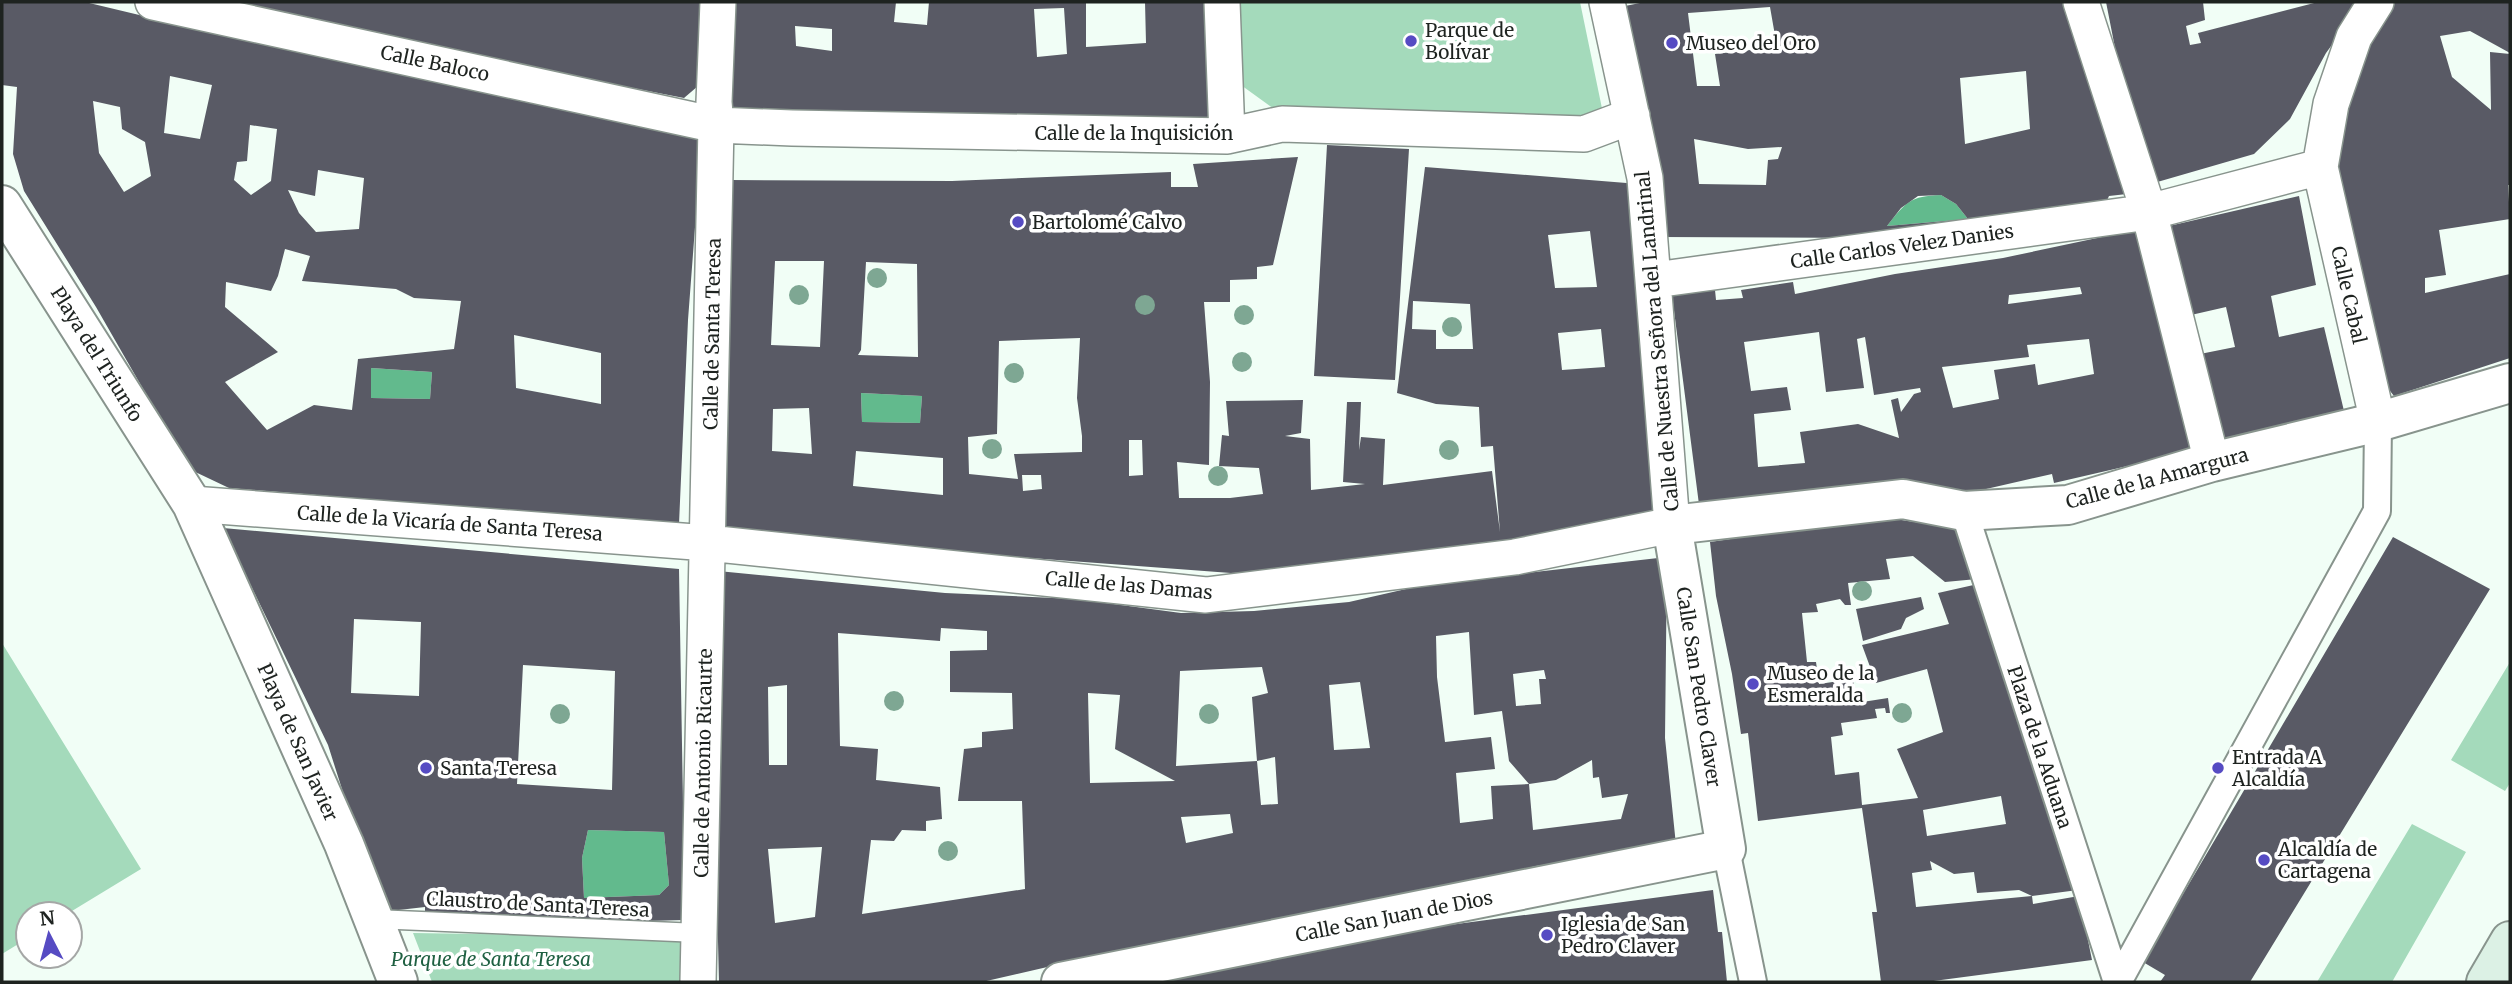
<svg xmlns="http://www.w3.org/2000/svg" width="2512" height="984" font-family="Merriweather,serif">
<rect width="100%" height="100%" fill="#f1fef6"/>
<path fill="#a4dabb" d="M1234,2H1580L1605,123L1277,111L1234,80Z
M2,643L141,869L67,914H28V938L2,954Z
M2510,662V783L2505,791L2451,760Z
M2412,824L2466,852L2392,982H2317Z
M413,933L684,937L687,982H432Z"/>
<path fill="#62ba8d" d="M1941,195L1956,204L1968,219L1887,226C1906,202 1910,196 1941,195Z
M371,368L432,372L430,399L371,398Z
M861,393L922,396L920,423L862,422Z
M588,830L664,832L669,885L659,895L584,898L582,858Z"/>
<path fill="#595a65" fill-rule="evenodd" d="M2,2H85L181,25L702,135L688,320L679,524L229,488L189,469L96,307L24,191L13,154L17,87L2,85ZM170,76L212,85L200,139L164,133ZM93,101L120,107L122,129L145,142L151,176L124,192L99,153ZM250,125L277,129L271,181L251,195L234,180L237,162L247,161ZM318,170L364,178L359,229L316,232L299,213L288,190L315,196ZM285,249L310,256L302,281L396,289L414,298L461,301L454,349L358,359L352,410L314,405L267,430L225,382L278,352L225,307L226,282L271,291L278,276ZM514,335L601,353V404L516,388ZM371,368L432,372L430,399L371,398Z
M190,2H703L698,86L684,98Z
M727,2H896L894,22L927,25L929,2H1086V47L1146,43L1145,2H1209L1212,124L725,112ZM1064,8L1067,54L1037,57L1034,9ZM795,26L832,29V51L796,46Z
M1645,2H2070L2127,194L2109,196L2103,209L1874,238L1661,237L1625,6ZM1770,7L1777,47L1715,54L1720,86H1697L1688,13ZM2026,71L2030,129L1965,144L1960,78ZM1694,139L1748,149L1782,147L1778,159L1768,160L1766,185L1699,184ZM1941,195L1956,204L1968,219L1887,226L1901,208L1918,196Z
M2106,2H2203L2205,20L2186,26L2190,45L2201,43L2198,33L2318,2H2363L2326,53L2290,119L2254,154L2147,185L2117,58Z
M2391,2H2510V53L2470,31L2440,36L2452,77L2491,110L2490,52L2510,54V185H2508L2510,219L2439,230L2446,275L2425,278V293L2510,274V358L2394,396L2379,377L2330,148L2339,101Z
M1327,145L1409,149L1395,380L1314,376Z
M1298,157L1273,265L1257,267V279L1230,280V302H1204L1210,382L1209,465L1177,462L1179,498H1230L1263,494L1259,468L1219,466L1222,435L1229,436L1226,401L1303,400L1301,433L1285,436L1310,439L1311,490L1365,484L1343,482L1347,402H1361L1359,450L1361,437L1385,439L1383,485L1492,471L1500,532L1493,446L1481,447L1479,407L1436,404L1397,393L1425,167L1639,184L1661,520L1309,570L1231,573L1017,557L713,529L730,180L952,181L1171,172V187H1198L1193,164ZM1590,231L1597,287L1555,288L1548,235ZM775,261H824L820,347L771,345ZM866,262L917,264L918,357L858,355L861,350ZM1413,301L1470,304L1473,349H1436V330L1412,329ZM1601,329L1605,367L1562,370L1558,333ZM1080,338L1077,398L1082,436V452L1014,454L1018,479L969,474L968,437L997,434L999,341ZM861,393L922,396L920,423L862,422ZM809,408L812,454L772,451L773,409ZM1129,440H1142L1143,475L1129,476ZM856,451L943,458V495L853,486ZM1022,475H1041L1042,489L1023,491Z
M2299,196L2316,285L2271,296L2279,337L2324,327L2344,411L2221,440L2200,354L2235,347L2226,307L2191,315L2169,226Z
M2135,230L2197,450L2054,483L2052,474L1960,495L1701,520L1672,295L1715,290L1716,300L1743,298L1741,290L1793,282L1795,294L1895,274L2003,258ZM2080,287L2082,294L2008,304L2009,295ZM1819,332L1826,392L1864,388L1857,339L1865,337L1874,395L1920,388L1921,392L1914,394L1901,412L1898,398L1891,400L1899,438L1858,424L1800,432L1805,463L1758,467L1754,414L1791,410L1787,387L1751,391L1744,342ZM2089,339L2094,374L2038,385L2035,364L1994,370L1999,399L1953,408L1942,367L2029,357L2027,345Z
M1882,517L1960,529L1977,579L1945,582L1913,556L1886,559L1890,579L1848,583L1851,605H1845L1840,599L1816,604L1818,612L1802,613L1807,662H1816L1819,684L1853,679L1856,703L1888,698L1890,713H1886L1885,708L1875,709L1877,718L1841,723L1843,735L1831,737L1835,775L1859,772L1862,805L1918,798L1897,749L1943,732L1927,669L1876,683L1862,645L1949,624L1938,593L1978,584L2078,890L2032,896L2019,890L1977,893L1974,872L1954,874L1930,861L1932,870L1912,873L1916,907L2032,896L2033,904L2079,896L2092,960L1926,982H1881L1872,912H1877L1862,808L1758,821L1748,733L1741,734L1732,674L1716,596L1710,542ZM2001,796L2006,824L1927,836L1923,810Z
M223,528L679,569L685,920L425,927V907L381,912L328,745ZM354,619L421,622L419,696L351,693ZM523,665L615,671L612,790L517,784ZM588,830L664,832L669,885L659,895L584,898L582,858Z
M2393,537L2490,589L2250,982H2160L2165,975L2143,962Z
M1667,557L1665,738L1676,845L1536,866L1455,887L1361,903L1138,946L982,982H719L715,820L718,571L945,593L1076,599L1181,613L1254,611L1349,602L1428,584ZM941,628L987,631V650L950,651V692L1012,693L1013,729L982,732V747L964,749L958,801H1022L1025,889L862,914L871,840L894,841L902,830L926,831V821L942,819L940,787L876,780L878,749L840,746L838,633L940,641ZM1469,632L1474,715L1502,711L1509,761L1529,784L1556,780L1592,760L1593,778L1599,777L1602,798L1628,794L1621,819L1533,830L1529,784L1491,786L1493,819L1460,823L1456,773L1495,769L1491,737L1445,742L1437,677L1436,636ZM1262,667L1268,693L1252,697L1257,761L1275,757L1278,804L1261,805L1257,761L1176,766L1180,671ZM1544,670L1546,679H1539L1541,704L1516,706L1513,674ZM1360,682L1370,748L1334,750L1329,685ZM787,685V765H769L768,687ZM1088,693L1120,695L1115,749L1175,781L1090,783ZM1230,814L1233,833L1186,843L1181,817ZM822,847L815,917L775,923L768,849Z
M1921,597L1924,609L1906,618L1901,629L1863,641L1856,609Z
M1713,890L1718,932H1722L1727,982H1130L1352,938Z"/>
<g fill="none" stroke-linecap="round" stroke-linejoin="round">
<defs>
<path id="service" d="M374,919L699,933"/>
<path id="pedestrian" d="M1964,511L2117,982
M1726,849L1753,982
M2118,982L2377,511L2378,422"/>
<path id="minor" d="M153,2L716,125L792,128L1227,136L1282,124L1584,134L1632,116
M1222,2L1227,136
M2081,2L2149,212L2212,462
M2376,2L2354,37L2331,104L2320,167L2378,422
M1655,280L2149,212L2320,167
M192,504L708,543L1206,595L1515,557L1672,525L1645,178L1607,2
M698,982L716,125L714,102L718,2"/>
<path id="tertiary" d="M2,205L192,504L344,844L398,982
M1061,982L1726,849L1672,525L1903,499L1964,511L2068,505L2212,462L2378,422L2510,383"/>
<path id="secondary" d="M2486,982L2510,941"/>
</defs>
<use href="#service" stroke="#88948d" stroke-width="21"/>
<use href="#pedestrian" stroke="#88948d" stroke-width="30"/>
<use href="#minor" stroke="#88948d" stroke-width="38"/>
<use href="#tertiary" stroke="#88948d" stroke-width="42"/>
<use href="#secondary" stroke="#88948d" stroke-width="42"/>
<use href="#service" stroke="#fff" stroke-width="18"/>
<use href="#pedestrian" stroke="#fff" stroke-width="26"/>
<use href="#minor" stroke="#fff" stroke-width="35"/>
<use href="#tertiary" stroke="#fff" stroke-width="38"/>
<use href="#secondary" stroke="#dcf1e5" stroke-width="38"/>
</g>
<g fill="#7ea793">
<circle cx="877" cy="278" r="10"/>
<circle cx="799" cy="295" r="10"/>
<circle cx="1145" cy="305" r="10"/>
<circle cx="1244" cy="315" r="10"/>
<circle cx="1452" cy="327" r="10"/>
<circle cx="1242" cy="362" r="10"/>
<circle cx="1014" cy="373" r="10"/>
<circle cx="992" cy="449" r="10"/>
<circle cx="1449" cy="450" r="10"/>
<circle cx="1218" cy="476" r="10"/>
<circle cx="1862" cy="591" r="10"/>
<circle cx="894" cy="701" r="10"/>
<circle cx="1902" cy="713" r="10"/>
<circle cx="560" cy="714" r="10"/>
<circle cx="1209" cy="714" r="10"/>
<circle cx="948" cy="851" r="10"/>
</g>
<g fill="#564bc3" stroke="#fff" stroke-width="2.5">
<circle cx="1411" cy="41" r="7"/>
<circle cx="1672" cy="43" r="7"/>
<circle cx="1018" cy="222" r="7"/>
<circle cx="1753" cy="684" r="7"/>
<circle cx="426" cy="768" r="7"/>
<circle cx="2218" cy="768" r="7"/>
<circle cx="2264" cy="860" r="7"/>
<circle cx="1547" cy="935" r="7"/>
</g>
<g text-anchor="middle" stroke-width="7" stroke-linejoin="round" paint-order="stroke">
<g font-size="19" fill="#1e2320" stroke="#fff" text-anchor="start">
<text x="1425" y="37">Parque de<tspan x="1425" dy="22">Bolívar</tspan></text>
<text x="1686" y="50">Museo del Oro</text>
<text x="1032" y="229">Bartolomé Calvo</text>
<text x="1767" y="680">Museo de la<tspan x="1767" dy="22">Esmeralda</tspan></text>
<text x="2232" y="764">Entrada A<tspan x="2232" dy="22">Alcaldía</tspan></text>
<text x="440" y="775">Santa Teresa</text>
<text x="2278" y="856">Alcaldía de<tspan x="2278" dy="22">Cartagena</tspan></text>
<text x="1561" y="931">Iglesia de San<tspan x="1561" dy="22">Pedro Claver</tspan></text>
</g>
<g font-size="19" fill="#1e2320" stroke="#fff">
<text transform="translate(435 63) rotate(12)" y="7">Calle Baloco</text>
<text x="1134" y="140">Calle de la Inquisición</text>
<text transform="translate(1902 246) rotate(-8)" y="7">Calle Carlos Velez Danies</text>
<text transform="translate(2349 295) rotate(77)" y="7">Calle Cabal</text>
<text transform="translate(712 334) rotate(-89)" y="7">Calle de Santa Teresa</text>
<text transform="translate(1657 341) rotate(-95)" y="7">Calle de Nuestra Señora del Landrinal</text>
<text transform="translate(97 354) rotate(58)" y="7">Playa del Triunfo</text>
<text transform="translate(2157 478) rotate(-15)" y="7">Calle de la Amargura</text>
<text transform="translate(450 523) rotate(4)" y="7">Calle de la Vicaría de Santa Teresa</text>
<text transform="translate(1129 585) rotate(5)" y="7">Calle de las Damas</text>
<text transform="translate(1699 687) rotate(81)" y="7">Calle San Pedro Claver</text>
<text transform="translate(298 742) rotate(66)" y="7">Playa de San Javier</text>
<text transform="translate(2040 747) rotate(72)" y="7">Plaza de la Aduana</text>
<text transform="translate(703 763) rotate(-89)" y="7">Calle de Antonio Ricaurte</text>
<text transform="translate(538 904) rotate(3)" y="7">Claustro de Santa Teresa</text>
<text transform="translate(1394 916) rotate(-11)" y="7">Calle San Juan de Dios</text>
</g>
<g font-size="19" font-style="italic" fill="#1f6042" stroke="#fff">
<text x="491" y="966">Parque de Santa Teresa</text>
</g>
</g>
<rect width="2512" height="984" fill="none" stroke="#1e2320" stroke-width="7"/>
<g transform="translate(49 935) rotate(354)"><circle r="33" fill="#ffffff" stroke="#a5a7a6" stroke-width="2"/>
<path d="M0-5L12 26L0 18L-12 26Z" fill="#564bc3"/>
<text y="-10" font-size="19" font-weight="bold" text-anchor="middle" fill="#1e2320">N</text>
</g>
</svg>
